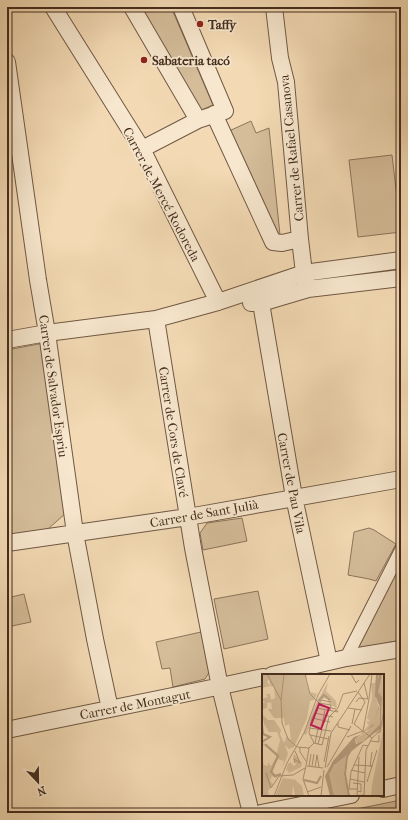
<svg xmlns="http://www.w3.org/2000/svg" width="408" height="820" font-family="'IM FELL French Canon',serif">
<rect width="100%" height="100%" fill="#f3dab4"/>
<filter id="stains"><feTurbulence type="fractalNoise" baseFrequency=".005" numOctaves="4"/><feColorMatrix values="0 0 0 0 .2 0 0 0 0 .09 0 0 0 0 .02 0 0 0 .5 -.17"/></filter>
<radialGradient id="worn" r=".72"><stop offset=".6" stop-color="#630" stop-opacity="0"/><stop offset="1" stop-color="#630" stop-opacity=".3"/></radialGradient>
<path fill="#d5bd9a" stroke="#8c755c" d="M139,7H171L213,105L199,111Z
M251,121L256,133L269,128L280,235L277,236L229,131Z
M392,155L401,232L358,237L349,160Z
M44,343L66,513L48,529L7,537V350Z
M242,518L247,541L203,550L200,533L207,523Z
M369,528L374,530L396,544L376,581C367,578 357,577 348,575L354,532Z
M401,563V640L357,649Z
M258,591L268,639L224,649L214,599Z
M24,594L31,622L7,627V598Z
M201,632L210,671L205,679L173,687L170,668L162,669L156,642Z
M401,800V813H337Z"/>
<g fill="none" stroke-linecap="round" stroke-linejoin="round">
<defs>
<path id="pedestrian" d="M346,658L401,550"/>
<path id="minor" d="M53,7L142,149L218,302
M132,7L198,120L225,111L181,7
M274,7L280,58L286,82L300,239L304,273L308,289
M7,62L38,280L47,333L75,533L95,639L110,709
M214,114L273,242L282,243L300,239
M142,149L198,120
M251,303H261L308,289L401,278
M261,303L294,497L329,662
M156,319L193,548L220,687L251,813
M7,340L47,333L156,319L218,302L304,273L401,260
M7,543L188,517L401,479
M272,675L346,658L401,649
M7,730C92,712 178,696 263,677
M383,789L401,785
M261,813L351,795"/>
</defs>
<use href="#pedestrian" stroke="#705844" stroke-width="14"/>
<use href="#minor" stroke="#705844" stroke-width="18"/>
<use href="#pedestrian" stroke="#f7e7ce" stroke-width="12"/>
<use href="#minor" stroke="#f7e7ce" stroke-width="16"/>
</g>
<g fill="#8f2418" stroke="#f7e7ce" stroke-width="1.5">
<circle cx="200" cy="24" r="4"/>
<circle cx="144" cy="60" r="4"/>
</g>
<g text-anchor="middle" stroke-width="3.5" stroke-linejoin="round" paint-order="stroke">
<g font-size="13" font-weight="bold" fill="#442d1e" stroke="#f7e7ce" text-anchor="start">
<text x="208" y="29">Taffy</text>
<text x="152" y="65">Sabateria tacó</text>
</g>
<g font-size="13" fill="#442d1e" stroke="#f7e7ce">
<text transform="translate(291 148) rotate(-96)" y="5">Carrer de Rafael Casanova</text>
<text transform="translate(162 194) rotate(62)" y="5">Carrer de Mercé Rodoreda</text>
<text transform="translate(54 386) rotate(82)" y="5">Carrer de Salvador Espriu</text>
<text transform="translate(174 432) rotate(81)" y="5">Carrer de Cors de Clavé</text>
<text transform="translate(292 483) rotate(79)" y="5">Carrer de Pau Vila</text>
<text transform="translate(204 513) rotate(-10)" y="5">Carrer de Sant Julià</text>
<text transform="translate(135 704) rotate(-11)" y="5">Carrer de Montagut</text>
</g>
</g>
<g transform="translate(262 674)">
<rect width="122" height="122" fill="#f3dab4"/>
<path d="M0,0H45L44,6L48,18L55,20L52,26L48,27L45,44L32,73L27,75L23,71L26,80L20,95L22,87L16,85L10,94L12,100L17,101L14,104L10,102L8,107L11,110L6,117L7,122H0V85L2,91L6,92V88L9,92L15,82L0,70V66L7,63L0,61V50L2,59L8,63L0,68L7,75L15,79L18,66L15,58H7L2,50L0,40L6,46H12L19,56L18,60L22,69L25,62L29,66L27,50L23,52L22,44H12L6,35H10L9,28L5,29V34L0,35V29H3L0,25L6,23L4,20H8L9,26L13,24L12,13L8,12L7,5L5,8L8,12L0,14ZM115,0L117,1L114,24L117,35L118,29V50L96,71L93,65L102,60L112,51L97,62L107,51L104,48L108,47L105,44L110,24L109,9H113ZM120,0L122,47L119,60L112,58L119,54L120,47V23L116,21V14ZM66,8L64,17L74,27L75,34L67,30L66,25L62,24L57,28L56,37L53,38L44,61L42,60L54,30ZM122,51V122H109L110,111ZM89,76L84,83L82,100L87,122H72L66,105L67,98L77,85ZM32,80L40,89L39,93L27,99L24,95L26,90L28,88L32,92L34,90L31,84ZM21,104L36,106H33L40,112L42,122H33L31,111L30,122H13Z" fill="#d5bd9a"/>
<path d="M117,0H120L116,18L120,23L119,54L72,91L67,100L72,122H68L63,102L71,87L92,63L101,60L112,49L117,31L113,21ZM118,30V50L101,67L94,70L93,65L111,52Z" fill="#b89f81" fill-rule="evenodd"/>
<path fill="none" stroke="#b89f81" stroke-width="2" d="M114,23L115,0M56,27L62,21L68,26M0,51L1,60L8,63L0,68M3,70L16,82L9,98L13,102L19,100M42,106L55,109L59,102M87,122L83,100L85,83L90,74"/>
<path fill="none" stroke="#ad9578" stroke-width="1" d="M5,0L19,26L20,49L26,65L35,73L47,74M43,0L48,20L57,29L69,31L68,37M89,0L94,9L97,6M102,9L106,25M96,18L103,28M107,25L110,0M19,26L22,0M94,28L97,24L106,25M56,31L74,35M55,34L76,38L74,35M76,34L81,20L95,17M86,34L100,36M53,39L71,43M50,44L68,48M76,49V53L88,56M90,50L93,35M92,50L103,28M92,50L110,64M47,54L69,57M59,56L63,36M101,57L107,25M118,57L122,36M48,61L66,65M85,63L101,57M108,67L117,68V61M52,69L47,59L50,44L59,26L69,28M53,69L56,55M56,70L60,56M60,71L67,43L76,34M38,73V78L44,87M47,74L52,69L60,71M55,81L57,93M62,88L67,62M33,89L32,85L38,89L33,77M92,91L111,92M44,92L41,105L47,122M44,92L47,74M45,92L61,94M47,92L49,80M50,92L52,80M53,93L55,81M65,93L89,52M108,93L110,78M63,94L69,59L108,0M89,96L103,99M4,99L9,114M88,105L102,108M105,108L115,76M91,109L99,110V118L96,117M9,114L17,102L31,101L43,94M96,115H87L89,98L101,71L106,72M45,118L59,113M12,122L25,89L42,59L56,21L68,0M59,122L62,96M89,122L102,121M95,122L97,83M102,122L104,76L110,64L118,57"/>
<path fill="#c2185b" fill-opacity="0.15" stroke="#c2185b" stroke-width="2" d="M57,30L67,34L59,55L49,51Z"/>
<rect width="122" height="122" fill="none" stroke="#442d1e" stroke-width="2"/>
</g>
<rect width="408" height="820" fill="none" stroke="#f3dab4" stroke-width="24"/>
<rect x="8" y="8" width="392" height="804" fill="none" stroke="#442d1e" stroke-width="2"/>
<rect x="12" y="12" width="384" height="796" fill="none" stroke="#442d1e"/>
<g transform="translate(38 782) rotate(158)" stroke="#f7e7ce" stroke-width="3" paint-order="stroke">
<path d="M0-3L7 15L0 10L-7 15Z" fill="#442d1e"/>
<text y="-6" font-size="11" font-weight="bold" text-anchor="middle" fill="#442d1e">N</text>
</g>
<rect width="100%" height="100%" filter="url(#stains)"/>
<rect width="100%" height="100%" fill="url(#worn)"/>
</svg>
